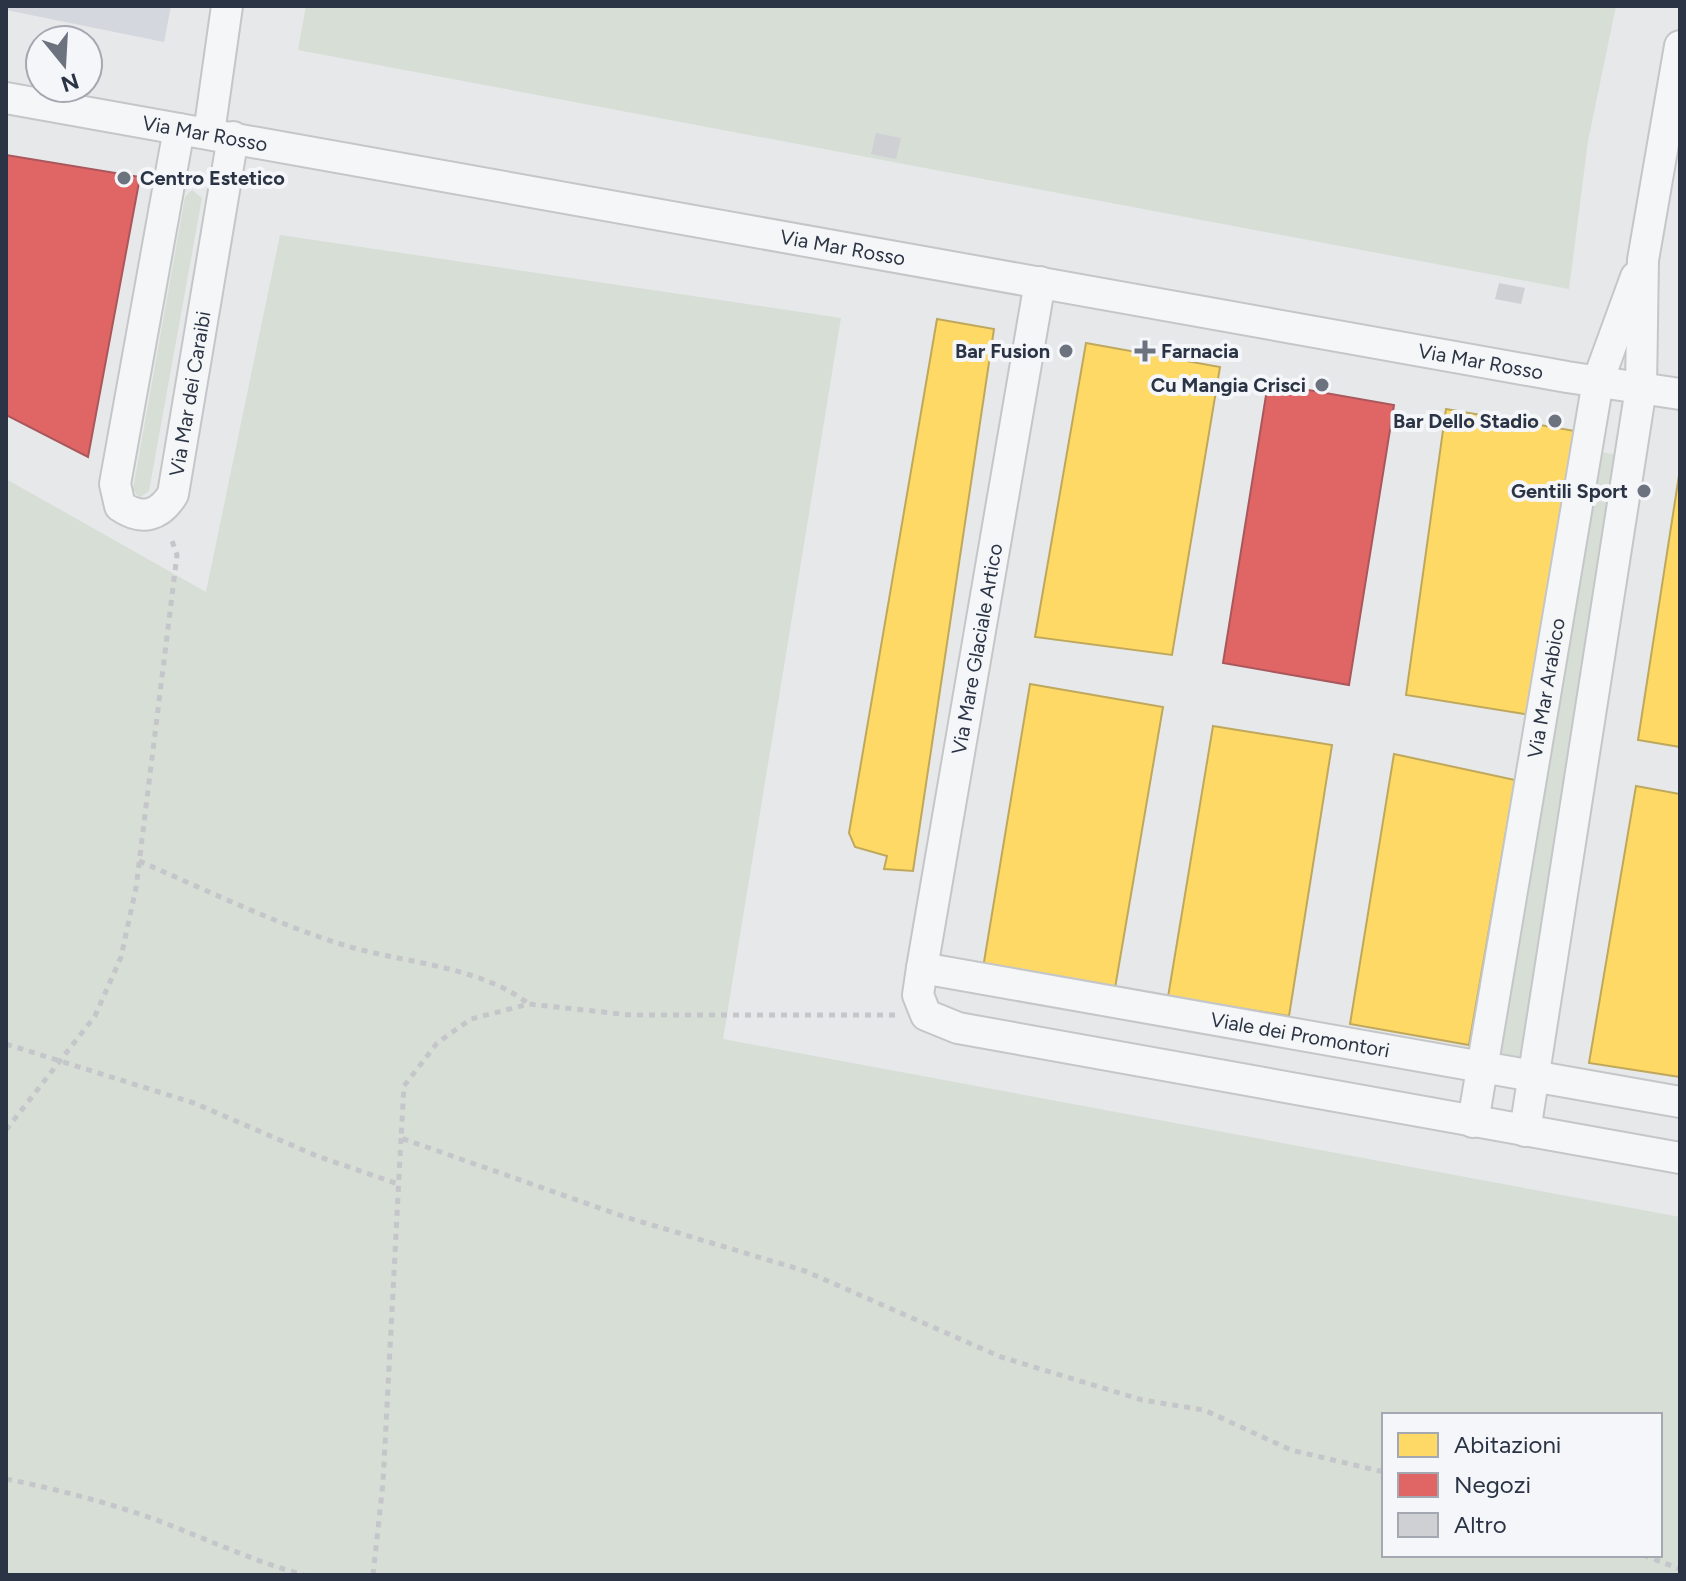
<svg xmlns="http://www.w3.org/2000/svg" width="1686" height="1581" font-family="Figtree,sans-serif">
<rect width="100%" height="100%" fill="#e6e8ea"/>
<path fill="#d4d7dd" d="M6,6H171L164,42L6,10Z"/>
<path fill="#d6ded6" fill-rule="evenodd" d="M306,6H1616L1588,141L1569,289L298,50Z
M192,190L202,198L149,491L139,498L133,489L185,197Z
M280,235L841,318L723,1039L1680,1217V1575H6V479L206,592ZM1384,1415H1660V1555H1384Z
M1594,451L1623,456L1522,1057L1497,1053Z"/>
<path fill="#ffd966" stroke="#bfa85c" stroke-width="2" d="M937,319L994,329L913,871L884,869L887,856L855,847L849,833Z
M1086,343L1220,367L1172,655L1035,637Z
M1446,409L1575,431L1531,715L1406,695Z
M1680,469V747L1638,740Z
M1030,684L1163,707L1115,988L983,968Z
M1213,726L1332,745L1289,1016L1168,997Z
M1394,754L1515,780L1469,1045L1350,1024Z
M1636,786L1680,794V1077L1589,1063Z"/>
<path fill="#e06666" stroke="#aa575c" stroke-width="2" d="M6,155L140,177L88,457L6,415Z
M1268,383L1394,405L1349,685L1223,663Z"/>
<path fill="#ced0d3" d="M876,133L901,138L896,159L871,154Z
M1499,283L1525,288L1521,304L1495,299Z"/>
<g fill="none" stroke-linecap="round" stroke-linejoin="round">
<defs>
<g id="street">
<path id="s1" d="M6,98L1567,377L1680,394"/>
<path id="s2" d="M179,129L115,484L120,506C142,521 160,516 173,494L233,137"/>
<path d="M209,133L227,6"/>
<path d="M1040,282L922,968L918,995L926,1015L958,1028L1680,1158"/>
<path id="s3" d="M922,968L1680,1102"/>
<path id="s4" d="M1473,1122L1598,381L1636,277"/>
<path d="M1525,1131L1641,388L1643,260L1680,46"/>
</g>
</defs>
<use href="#street" stroke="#c4c6c8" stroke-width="34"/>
<path stroke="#c5c6ca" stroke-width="5" stroke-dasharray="6 6" stroke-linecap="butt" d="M139,861C204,889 270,921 337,943C398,963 477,964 529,1004
M895,1015H630L529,1004L471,1019L437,1043L404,1086L401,1138L622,1216L805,1271L1001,1357L1142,1400L1204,1410L1291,1450L1384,1472
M6,1044L194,1103L317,1156L398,1184
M6,1130L95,1016L121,957L136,888L177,555L171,538
M6,1479C56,1489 106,1502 154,1519C205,1538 252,1561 304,1575
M1643,1555L1680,1569
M373,1575L383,1483L401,1138"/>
<use href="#street" stroke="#f5f6f7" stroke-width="30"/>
</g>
<g fill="#6c737f" stroke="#f4f6f9" stroke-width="3">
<circle cx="124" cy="178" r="8"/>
<circle cx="1066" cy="351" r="8"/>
<path d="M1141 339h8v8h8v8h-8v8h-8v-8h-8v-8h8z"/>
<circle cx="1322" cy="385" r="8"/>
<circle cx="1555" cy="421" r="8"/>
<circle cx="1644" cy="491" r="8"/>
</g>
<g text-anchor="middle" stroke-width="8" stroke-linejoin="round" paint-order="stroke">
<g font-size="20" fill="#2b3445" stroke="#f4f6f9">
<text dy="7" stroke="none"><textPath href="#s1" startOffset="202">Via Mar Rosso</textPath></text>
<text dy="7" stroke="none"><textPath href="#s1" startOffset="850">Via Mar Rosso</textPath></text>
<text dy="7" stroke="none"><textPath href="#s1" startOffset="1498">Via Mar Rosso</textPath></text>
<text dy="7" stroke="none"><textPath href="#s2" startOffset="548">Via Mar dei Caraibi</textPath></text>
<text transform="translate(977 649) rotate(-80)" y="7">Via Mare Glaciale Artico</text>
<text dy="7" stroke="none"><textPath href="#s4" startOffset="440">Via Mar Arabico</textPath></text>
<text dy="7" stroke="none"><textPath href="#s3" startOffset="384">Viale dei Promontori</textPath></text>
</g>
<g font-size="20" font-weight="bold" fill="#2b3445" stroke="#f4f6f9" text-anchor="end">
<text x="140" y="185" text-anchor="start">Centro Estetico</text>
<text x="1050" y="358">Bar Fusion</text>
<text x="1161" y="358" text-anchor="start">Farnacia</text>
<text x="1306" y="392">Cu Mangia Crisci</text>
<text x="1539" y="428">Bar Dello Stadio</text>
<text x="1628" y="498">Gentili Sport</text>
</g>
</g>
<rect width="1686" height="1581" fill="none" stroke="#2b3445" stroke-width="16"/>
<rect x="1382" y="1413" width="280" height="144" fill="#f4f6f9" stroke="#a4a8b1" stroke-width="2"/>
<rect x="1398" y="1433" width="40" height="24" fill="#ffd966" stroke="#a4a8b1" stroke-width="2"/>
<text x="1454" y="1453" font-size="24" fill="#2b3445">Abitazioni</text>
<rect x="1398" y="1473" width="40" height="24" fill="#e06666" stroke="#a4a8b1" stroke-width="2"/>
<text x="1454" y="1493" font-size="24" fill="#2b3445">Negozi</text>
<rect x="1398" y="1513" width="40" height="24" fill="#ced0d3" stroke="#a4a8b1" stroke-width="2"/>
<text x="1454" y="1533" font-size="24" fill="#2b3445">Altro</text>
<g transform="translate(64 64) rotate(162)"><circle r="38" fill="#f4f6f9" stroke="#a4a8b1" stroke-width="2"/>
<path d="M0-6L14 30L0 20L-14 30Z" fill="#6c737f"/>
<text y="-12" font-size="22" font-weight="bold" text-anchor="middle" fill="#2b3445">N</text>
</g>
</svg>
